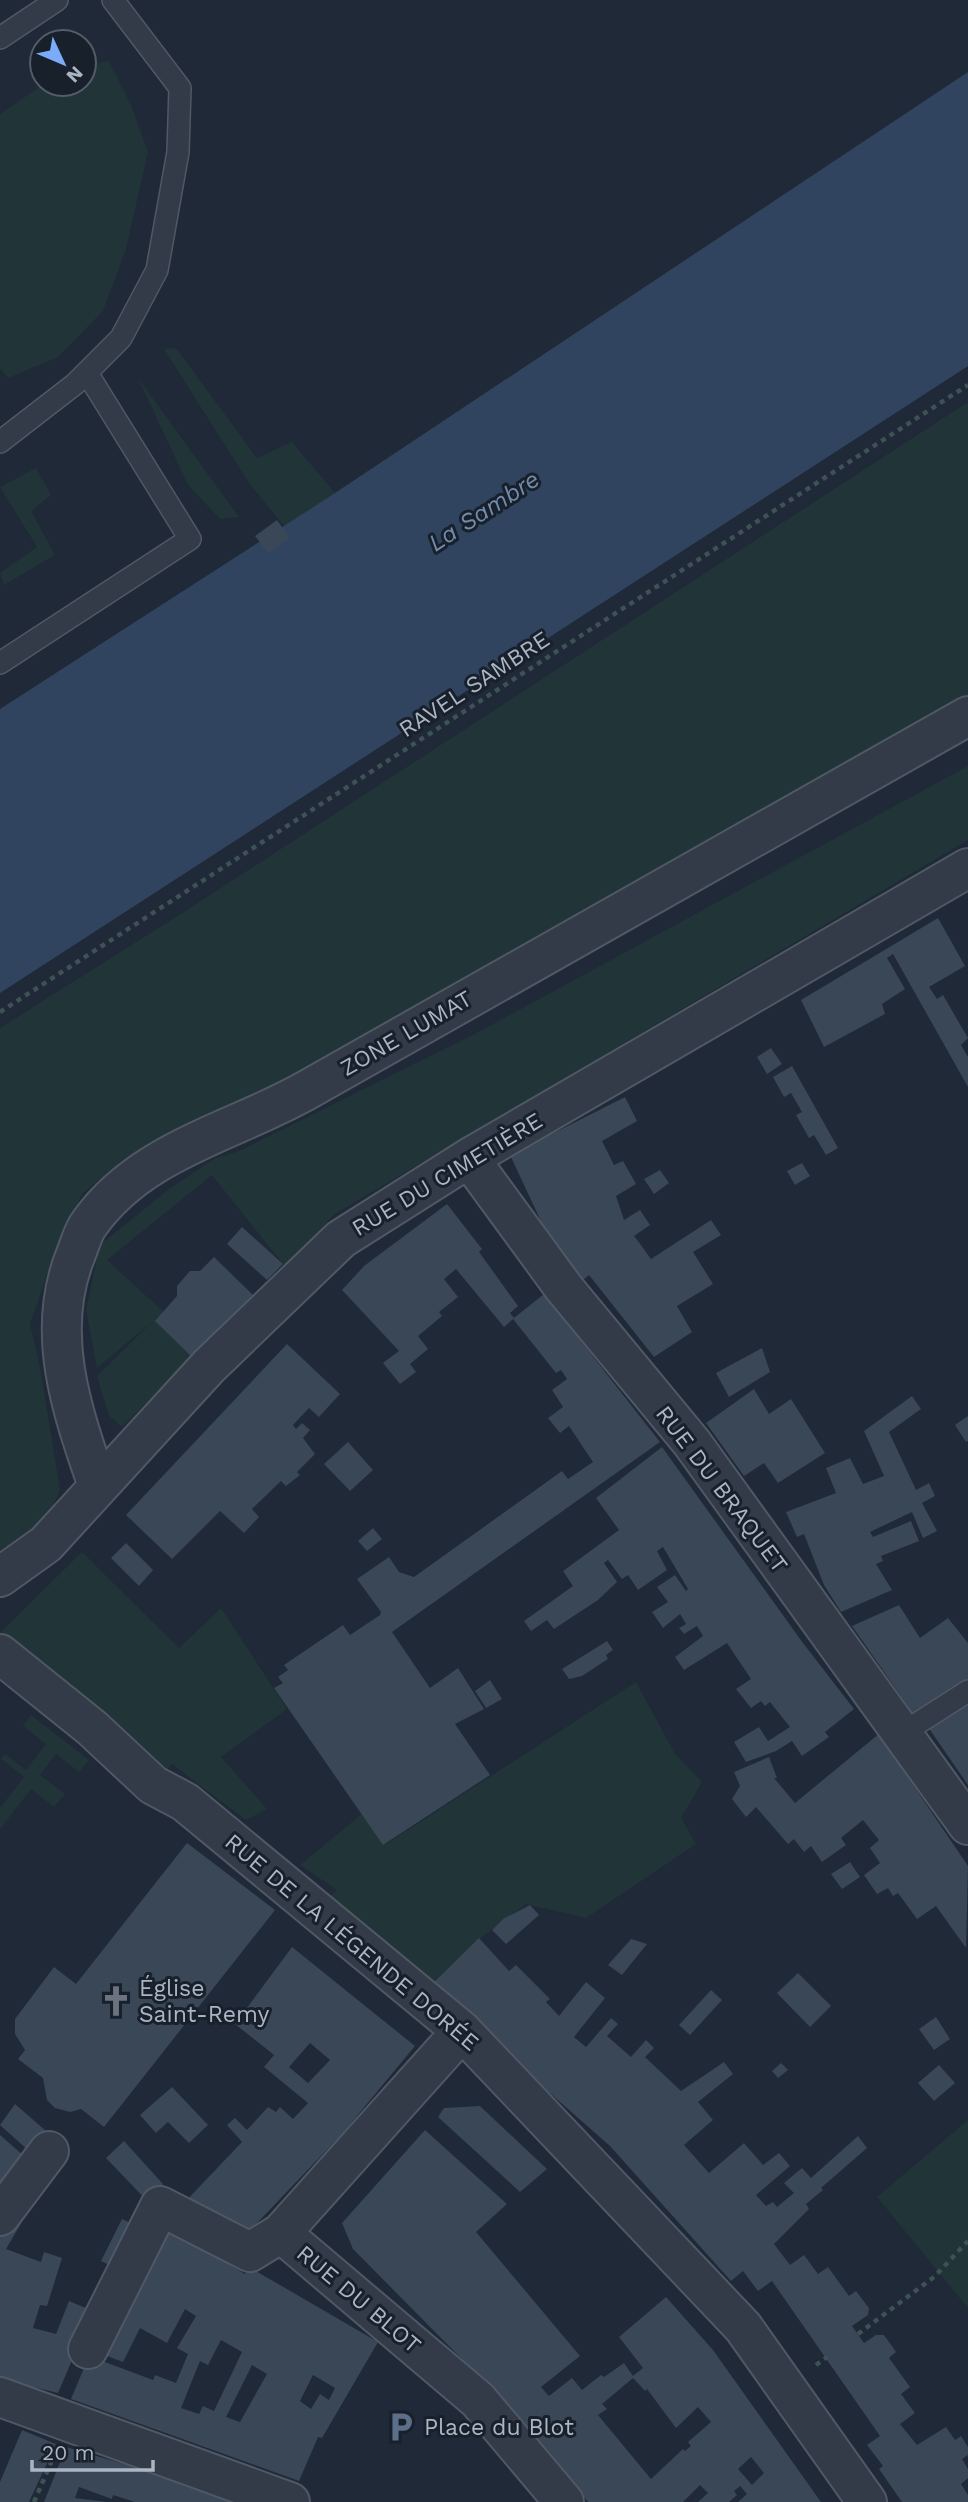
<svg xmlns="http://www.w3.org/2000/svg" width="968" height="2502" font-family="'Work Sans',sans-serif">
<rect width="100%" height="100%" fill="#1f2937"/>
<path fill="#213538" d="M109,61L131,105L148,152L126,249L103,311L58,357L8,378L0,368V114L44,84H84V66Z
M176,348L257,458L292,442L335,493L284,526L249,483L164,349Z
M138,378L239,517L220,519L188,485Z
M968,402V708L404,1034L122,1160L82,1194L56,1249L30,1324L41,1372L60,1490L46,1521L0,1562V1028L187,910Z
M36,468L51,495L31,511L55,555L4,585L0,573L37,547L0,487Z
M968,766V840L333,1215L287,1269L212,1175L107,1260L202,1347L122,1427L109,1416L97,1376L153,1321L97,1368L86,1310L100,1245L169,1189L214,1159L239,1151L471,1036Z
M82,1552L179,1648L221,1608L287,1709L221,1757L267,1809L246,1820L172,1764L153,1785L0,1644V1633Z
M636,1682L675,1754L702,1782L681,1818L696,1844L586,1918L526,1904L479,1939L433,1982L317,1910L337,1890L300,1865L363,1813L386,1844Z
M31,1715L89,1760L79,1772L56,1754L40,1775L65,1794L54,1807L31,1789L0,1829V1808L24,1777L1,1759L5,1754L26,1770L46,1744L23,1726Z
M968,2120V2308L877,2197Z"/>
<path fill="#31445f" d="M968,72V366L0,993V709L335,493Z"/>
<path fill="#3a4757" fill-rule="evenodd" d="M277,520L290,538L268,553L255,536Z
M938,918L965,966L929,987L937,999L943,995L968,1038L961,1045L968,1057V1087L893,954L887,958L905,989L882,1004L885,1014L824,1047L801,1000Z
M771,1048L782,1064L767,1074L757,1057Z
M792,1066L838,1148L826,1155L814,1135L809,1138L796,1115L802,1112L791,1093L784,1097L773,1077Z
M625,1097L637,1121L602,1141L614,1165L623,1161L636,1184L616,1196L624,1220L640,1210L650,1225L634,1236L638,1241L651,1259L711,1220L721,1235L693,1252L713,1284L677,1306L692,1332L654,1357L589,1275L582,1281L546,1232L510,1155Z
M802,1163L810,1176L795,1185L787,1171Z
M660,1170L669,1183L654,1194L644,1179Z
M447,1204L482,1249L479,1252L518,1306L510,1313L514,1318L544,1294L660,1442L392,1632L430,1688L458,1668L484,1709L455,1724L490,1775L383,1845L274,1688L283,1683L278,1677L288,1670L284,1665L343,1625L350,1635L380,1615L381,1612L357,1579L389,1557L399,1572L414,1577L562,1471L568,1479L593,1462L569,1426L560,1433L548,1418L563,1407L552,1390L567,1379L561,1370L556,1373L513,1319L504,1327L456,1269L444,1279L458,1297L439,1312L442,1316L418,1336L428,1349L410,1364L416,1372L400,1384L383,1363L399,1351L342,1290L364,1266Z
M242,1227L283,1264L267,1280L227,1244Z
M214,1257L253,1295L193,1358L155,1321L177,1296V1286L190,1271H200Z
M287,1344L340,1394L319,1417L309,1408L293,1425L296,1429L302,1423L310,1430L303,1438L315,1454L297,1472L300,1475L286,1486L281,1481L252,1509L259,1517L244,1533L220,1511L172,1559L126,1515Z
M762,1348L770,1372L729,1397L716,1373Z
M754,1389L769,1414L791,1399L825,1453L778,1483L764,1463L744,1476L706,1423Z
M912,1396L921,1409L889,1432L916,1490L929,1483L935,1496L922,1503L937,1531L923,1538L912,1512L870,1532L873,1537L911,1521L919,1541L881,1556L883,1561L876,1564L892,1590L841,1612L824,1585L804,1534L797,1537L786,1512L836,1493L826,1468L850,1458L863,1484L884,1476L864,1431Z
M968,1416V1441L966,1442L955,1425Z
M348,1442L373,1470L350,1491L324,1464Z
M662,1447L803,1643L854,1709L825,1732L829,1737L802,1756L792,1741L776,1751L746,1762L734,1742L759,1727L768,1741L790,1727L770,1702L765,1706L761,1701L751,1708L736,1689L751,1679L727,1643L684,1670L675,1657L703,1636L697,1626L684,1634L679,1628L686,1624L680,1614L663,1628L652,1612L668,1602L657,1587L675,1575L686,1591L688,1589L663,1547L657,1551L667,1570L638,1590L628,1575L622,1579L608,1560L604,1563L617,1582L598,1600L554,1629L547,1620L531,1631L524,1621L573,1586L563,1571L619,1530L596,1498Z
M373,1528L382,1539L367,1551L358,1541Z
M126,1543L153,1570L139,1586L111,1558Z
M899,1605L920,1638L948,1618L968,1643V1685L917,1719L852,1626Z
M607,1641L613,1650L606,1655L608,1659L582,1676L569,1679L562,1669Z
M490,1680L502,1699L486,1708L475,1691Z
M968,1701V1785L928,1727Z
M880,1733L903,1760L899,1764L968,1866L966,1948L936,1906L917,1919L898,1893L893,1896L888,1888L877,1894L864,1875L880,1863L870,1848L879,1840L863,1820L841,1838L846,1845L822,1862L811,1846L804,1852L794,1839L788,1844L756,1807L746,1817L732,1799L740,1786L734,1772L769,1757L777,1778H774L795,1803Z
M187,1843L275,1910L104,2127L81,2109L70,2112L55,2108L47,2100L43,2078L18,2059L25,2050L15,2034V2019L54,1967L76,1984Z
M850,1862L860,1877L842,1889L831,1874Z
M530,1905L539,1915L506,1944L492,1930L503,1919Z
M479,1938L509,1971L516,1965L550,1999L546,2002L559,2016L586,1982L605,1998L574,2037L586,2047L611,2018L618,2024L607,2036L631,2057L646,2040L654,2048L645,2057L681,2091L724,2062L733,2074L698,2102L713,2120L684,2145L709,2173L744,2143L763,2165L779,2153L790,2166L756,2195L766,2206L773,2202L777,2207L794,2193L784,2183L802,2168L811,2178L858,2136L867,2148L821,2188L823,2190L806,2204L809,2209L774,2244L790,2265L804,2255L818,2274L828,2267L849,2296L856,2291L869,2308L868,2315L852,2326L864,2343L876,2335H884L896,2352L889,2358L910,2387L901,2394L915,2413L900,2424L917,2445L946,2427L955,2440L961,2436L968,2447V2455L962,2459L968,2469V2478L961,2484L968,2495V2502H902L879,2469L883,2466L867,2445L880,2436L772,2281L758,2291L743,2271L731,2281L610,2146L518,2065L433,1983Z
M631,1939L647,1944L622,1975L608,1965Z
M292,1947L415,2046L342,2134L240,2241L181,2206L242,2142L227,2125L235,2118L247,2130L268,2107L276,2112L280,2107L293,2119L308,2103L264,2067L274,2055L235,2024ZM310,2043L330,2060L308,2083L289,2067Z
M798,1973L831,2006L810,2027L777,1993Z
M711,1990L722,2000L690,2035L679,2025Z
M936,2017L950,2039L934,2050L919,2029Z
M781,2063L788,2070L778,2078L772,2071Z
M939,2065L955,2083L934,2101L918,2083Z
M172,2087L208,2125L189,2143L168,2122L156,2133L140,2115Z
M15,2104L46,2131L29,2151L0,2125Z
M480,2106L547,2169L520,2192L438,2117L444,2108Z
M425,2130L507,2204L476,2232L580,2356L541,2387L549,2396L572,2378L582,2390L601,2375L604,2377L624,2363L633,2376L643,2368L619,2337L666,2297L713,2350L821,2502H738L747,2494L740,2486L734,2491L737,2495L729,2502H698L708,2493L700,2485L683,2502H588L522,2420L353,2249L342,2223ZM633,2378L645,2391L647,2389L676,2428L698,2407L711,2422L688,2442L691,2446L685,2451L683,2449L651,2479L598,2415L607,2409L602,2404ZM751,2457L764,2473L752,2485L738,2469Z
M0,2135L32,2163L0,2200Z
M124,2141L163,2184L151,2205L106,2158Z
M32,2205L6,2249L41,2262L44,2252L62,2258L47,2306L40,2305L33,2328L56,2334L69,2301L93,2311L58,2393L0,2379V2232Z
M122,2219L135,2225L114,2267L101,2261Z
M163,2225L245,2274L249,2267L378,2342L322,2438L318,2437L299,2481L71,2399L89,2356L153,2380L155,2375L176,2383L188,2354L177,2348L196,2316L185,2309L167,2343L140,2328L123,2362L102,2354ZM221,2340L242,2352L214,2411L203,2406L199,2414L181,2408L200,2361L208,2365ZM252,2365L267,2374L240,2422L226,2417ZM313,2375L335,2388L329,2400L320,2394L311,2409L300,2401Z
M22,2430L56,2444L29,2502H0V2482Z
M66,2447L151,2472L241,2502H135L113,2495L112,2499L79,2487L75,2498L107,2502H44Z"/>
<g fill="none" stroke-linecap="round" stroke-linejoin="round">
<defs>
<path id="service" d="M0,38L57,0
M0,442L75,384L121,338L157,270L178,152L180,88L113,0
M0,663L190,539L87,373
M901,1734L968,1691"/>
<path id="minor" d="M469,1158L564,1288L692,1443L968,1825
M98,1486C72,1411 44,1332 76,1254C80,1244 83,1232 89,1224C141,1150 233,1132 307,1090C527,964 747,839 968,716
M0,1577L46,1544L209,1366L341,1239L469,1158L968,868
M0,1654L92,1728L153,1785L185,1802L462,2031L743,2327L867,2502
M462,2031L281,2233L478,2400L564,2502
M0,2216L49,2151
M88,2349L160,2206L250,2252L281,2233
M0,2397L290,2502"/>
</defs>
<use href="#service" stroke="#505865" stroke-width="24"/>
<use href="#minor" stroke="#505865" stroke-width="42"/>
<path stroke="#3e5255" stroke-width="4.5" stroke-dasharray="5 5" stroke-linecap="butt" d="M0,1012L968,385
M858,2334L934,2277L968,2241
M816,2365L827,2357
M34,2502L53,2458"/>
<use href="#service" stroke="#323b47" stroke-width="21"/>
<use href="#minor" stroke="#323b47" stroke-width="38"/>
</g>
<defs>
<symbol id="church-bare" viewBox="-9 -9 18 18"><path d="M-1.2-6h2.4v3.5h3.3v2.4h-3.3V6h-2.4V-.1h-3.3v-2.4h3.3Z" fill="#6b7280" stroke="#18202b" stroke-width="2.5" paint-order="stroke"/></symbol>
<symbol id="parking-bare" viewBox="-9 -9 18 18"><path d="M-3.5-5.5H1a3.5 3.5 0 0 1 0 7H-1V5.5H-3.5ZM-1-3.4V-.6H.8a1.4 1.4 0 0 0 0-2.8Z" fill="#5c6f8a" stroke="#18202b" stroke-width="2.5" paint-order="stroke"/></symbol>
</defs>
<g fill-rule="evenodd">
<use href="#church-bare" x="94" y="1979" width="44" height="44"/>
<use href="#parking-bare" x="379" y="2405" width="44" height="44"/>
</g>
<g text-anchor="middle" stroke-width="6" stroke-linejoin="round" paint-order="stroke">
<g font-size="23" fill="#acb5c4" stroke="#18202b">
<text transform="translate(474 684) rotate(-33)" y="8">RAVEL SAMBRE</text>
<text transform="translate(406 1033) rotate(-30)" y="8">ZONE LUMAT</text>
<text transform="translate(447 1174) rotate(-31)" y="8">RUE DU CIMETIÈRE</text>
<text transform="translate(722 1489) rotate(53)" y="8">RUE DU BRAQUET</text>
<text transform="translate(352 1942) rotate(40)" y="8">RUE DE LA LÉGENDE DORÉE</text>
<text transform="translate(359 2299) rotate(40)" y="8">RUE DU BLOT</text>
</g>
<g font-size="23" fill="#acb5c4" stroke="#18202b" text-anchor="start">
<text x="139" y="1996">Église<tspan x="139" dy="26">Saint-Remy</tspan></text>
<text x="424" y="2435">Place du Blot</text>
</g>
<g font-size="24" font-style="italic" fill="#738cae" stroke="#18202b">
<text transform="translate(484 511) rotate(-33)" y="8">La Sambre</text>
</g>
</g>
<g transform="translate(63 63) rotate(134)"><circle r="33" fill="#18202b" stroke="#535c68" stroke-width="2"/>
<path d="M0-5L12 26L0 18L-12 26Z" fill="#7bacfb"/>
<text y="-10" font-size="19" font-weight="bold" text-anchor="middle" fill="#acb5c4">N</text>
</g>
<path d="M32 2460v10h121v-10" fill="none" stroke="#acb5c4" stroke-width="3.5"/>
<text x="42" y="2460" font-size="21" fill="#acb5c4" stroke="#18202b" stroke-width="5" paint-order="stroke">20 m</text>
</svg>
